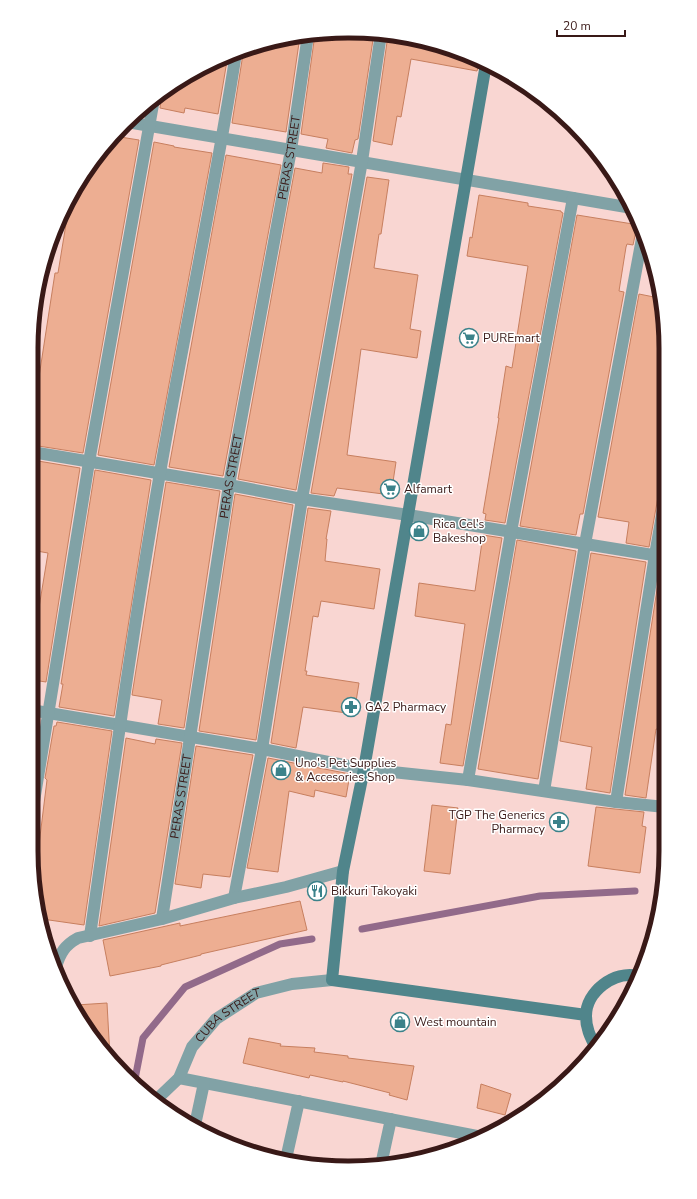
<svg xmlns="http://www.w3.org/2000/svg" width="697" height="1199" font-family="'Nunito Sans',sans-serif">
<rect width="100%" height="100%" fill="#f9d6d2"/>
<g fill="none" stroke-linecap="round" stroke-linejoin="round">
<path stroke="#926a8a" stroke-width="7" d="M362,929L540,896L635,891
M135,1079L143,1038L185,987L280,944L312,939"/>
</g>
<path fill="#edae92" stroke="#c77f5f" d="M348,31L374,33L358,139L355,140L352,153L326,148L328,139L301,134L315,34Z
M388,35L410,37L470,55L480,60L477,71L411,59L401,117L397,116L392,145L373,141Z
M300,36L286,132L232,123L243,54V50L286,37Z
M228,55L218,114L185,108L184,113L160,108L161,100L160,95L172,85Z
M114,136L139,140L83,453L32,445V412L37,377H39L55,273H58L67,218L62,217L84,172Z
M154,142L174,146V147L212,153L154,465L98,455Z
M226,155L281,165L223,476L169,467Z
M323,163L349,167L348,174H352L296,490L238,479L295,168L322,173Z
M367,177L389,180L381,234H379L374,268L418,275L410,329L421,331L417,358L361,349L347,455L396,462L391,495L337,488L334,496L311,493Z
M479,195L528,203V206L561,211V212L563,213L505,523L485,520L486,514L483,513L499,418H498L506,366L512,368L528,266L467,256L470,237L472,238Z
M577,215L639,225L640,226L636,231L633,245L627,244L626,247L619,291L624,292L583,514H580L576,535L520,526Z
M639,294L659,298L665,328V419L661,449L665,450L661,475L665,476V491L660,493L658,497L649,547L626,543L629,522L598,517Z
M32,460L80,468L46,682L33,680L37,638H34L48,553L31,550Z
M95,470L151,480L114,716L59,707L63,684H61Z
M166,482L220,491L184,728L158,724L162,700L132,695Z
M235,494L293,505L256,740L199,731Z
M308,508L331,511L326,539H327L325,561L380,569L374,609L321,601L318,617L313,616L305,671H307L306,675L359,683L354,714L303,707L296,748L271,743Z
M483,535L502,538L463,766L440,763L446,724L451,725L465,624L415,616L419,583L475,591Z
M517,540L576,551L538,779L478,769Z
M591,553L646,562L610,793L586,789L592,747L560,741Z
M661,564H665V718L664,730L656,729L646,798L625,795Z
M31,722L39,724L31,772Z
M57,722L112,731L84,925L42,919L35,877L47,780L45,778L54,726H56Z
M126,738L155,744L156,739L182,743L155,913L99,926Z
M196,746L253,755L230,877L203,874L201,888L175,884Z
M268,758L350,774L346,797L315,790L314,797L289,791L278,872L247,868Z
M432,805L458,808L450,874L424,871Z
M596,807L644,812L642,826L646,827L640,873L588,866Z
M300,901L307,930L201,954V955L161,965V966L110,976L103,940L180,923V926Z
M107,1003L110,1057L96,1044L76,1005Z
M249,1038L281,1044L280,1046L315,1048L314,1052L348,1056V1058L414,1066L407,1100L389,1095L390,1093L343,1081V1082L310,1075L309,1078L243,1063Z
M481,1084L511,1094L505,1115L477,1108Z"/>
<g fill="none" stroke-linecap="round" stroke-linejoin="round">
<g stroke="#81a2a6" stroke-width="12">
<path d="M127,122L632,208"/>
<path d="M32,452L229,485L302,499L408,515L665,557"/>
<path d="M31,710L262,749L364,769L468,780L616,802L665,807"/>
<path d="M468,780L511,532L573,198"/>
<path d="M544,791L585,544L643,233"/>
<path d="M616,802L655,555L665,498"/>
<path d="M31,820L89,462L154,99"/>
<path d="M234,898L262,749L302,499L362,161L381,34"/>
<path id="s1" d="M162,919L229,485L291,150L308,35"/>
<path d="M90,936C112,782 133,627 160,473C184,333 214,194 236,53"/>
<path d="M56,967C60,953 65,945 78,938L162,919L234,898L286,887L343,871"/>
<path d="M179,1078L482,1137"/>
<path id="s2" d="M156,1100L179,1078L192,1047L216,1019L256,993L292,984L332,980"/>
<path d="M195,1125L204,1083"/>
<path d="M286,1159L299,1101"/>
<path d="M381,1165L391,1119"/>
</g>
<path stroke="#50858b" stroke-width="12" d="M486,64L364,769L343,871L332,980L586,1015
M595,1046C590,1036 586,1028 586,1016C586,992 614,970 638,976"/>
</g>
<defs>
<symbol id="supermarket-ring" viewBox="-11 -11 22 22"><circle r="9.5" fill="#fff" stroke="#3b828a" stroke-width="1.5"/><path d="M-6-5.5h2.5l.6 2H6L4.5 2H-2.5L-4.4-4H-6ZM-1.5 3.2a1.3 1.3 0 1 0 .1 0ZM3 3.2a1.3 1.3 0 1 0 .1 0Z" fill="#3b828a"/></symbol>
<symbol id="shop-ring" viewBox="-11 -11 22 22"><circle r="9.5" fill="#fff" stroke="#3b828a" stroke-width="1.5"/><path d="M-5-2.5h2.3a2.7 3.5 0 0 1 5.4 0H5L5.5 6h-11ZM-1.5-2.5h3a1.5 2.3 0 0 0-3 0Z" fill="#3b828a"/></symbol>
<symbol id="pharmacy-ring" viewBox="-11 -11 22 22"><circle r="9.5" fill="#fff" stroke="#3b828a" stroke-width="1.5"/><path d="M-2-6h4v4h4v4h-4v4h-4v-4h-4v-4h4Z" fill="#3b828a"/></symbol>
<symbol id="restaurant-ring" viewBox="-11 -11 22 22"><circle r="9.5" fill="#fff" stroke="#3b828a" stroke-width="1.5"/><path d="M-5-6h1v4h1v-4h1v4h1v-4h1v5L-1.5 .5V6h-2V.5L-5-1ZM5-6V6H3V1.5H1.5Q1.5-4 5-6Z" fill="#3b828a"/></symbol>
</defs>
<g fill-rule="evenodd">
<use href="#supermarket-ring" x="458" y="327" width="22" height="22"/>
<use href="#supermarket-ring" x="379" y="478" width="22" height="22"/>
<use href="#shop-ring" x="408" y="520" width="22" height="22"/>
<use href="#pharmacy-ring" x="340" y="696" width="22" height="22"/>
<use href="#shop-ring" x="270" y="759" width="22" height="22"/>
<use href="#pharmacy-ring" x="548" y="811" width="22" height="22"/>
<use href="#restaurant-ring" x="306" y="880" width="22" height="22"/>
<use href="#shop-ring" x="389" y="1011" width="22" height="22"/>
</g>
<g text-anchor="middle" stroke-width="3" stroke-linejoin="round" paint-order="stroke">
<g font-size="12" fill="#391917" stroke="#fff">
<text dy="4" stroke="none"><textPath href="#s1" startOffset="772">PERAS STREET</textPath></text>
<text dy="4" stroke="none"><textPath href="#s1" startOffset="448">PERAS STREET</textPath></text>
<text dy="4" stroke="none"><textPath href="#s1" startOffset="124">PERAS STREET</textPath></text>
<text dy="4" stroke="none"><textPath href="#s2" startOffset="114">CUBA STREET</textPath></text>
</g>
<g font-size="12" fill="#391917" stroke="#fff" text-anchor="start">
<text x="483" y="342">PUREmart</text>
<text x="404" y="493">Alfamart</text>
<text x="433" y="528">Rica Cel's<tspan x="433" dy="14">Bakeshop</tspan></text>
<text x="365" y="711">GA2 Pharmacy</text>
<text x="295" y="767">Uno's Pet Supplies<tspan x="295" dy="14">&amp; Accesories Shop</tspan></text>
<text x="545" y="819" text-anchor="end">TGP The Generics<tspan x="545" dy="14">Pharmacy</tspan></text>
<text x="331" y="895">Bikkuri Takoyaki</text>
<text x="414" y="1026">West mountain</text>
</g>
</g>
<path d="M0 0H697V1199H0ZM348 38H349A310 310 0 0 1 659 348V851A310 310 0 0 1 349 1161H348A310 310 0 0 1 38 851V348A310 310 0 0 1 348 38Z" fill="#fff" fill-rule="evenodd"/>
<path fill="none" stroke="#391917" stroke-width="5" d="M348 38H349A310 310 0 0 1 659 348V851A310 310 0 0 1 349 1161H348A310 310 0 0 1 38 851V348A310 310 0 0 1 348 38Z"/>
<path d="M557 30v6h68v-6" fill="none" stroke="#391917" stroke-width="2"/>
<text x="563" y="30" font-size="12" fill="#391917" stroke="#ffffff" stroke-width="3" paint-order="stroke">20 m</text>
</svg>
